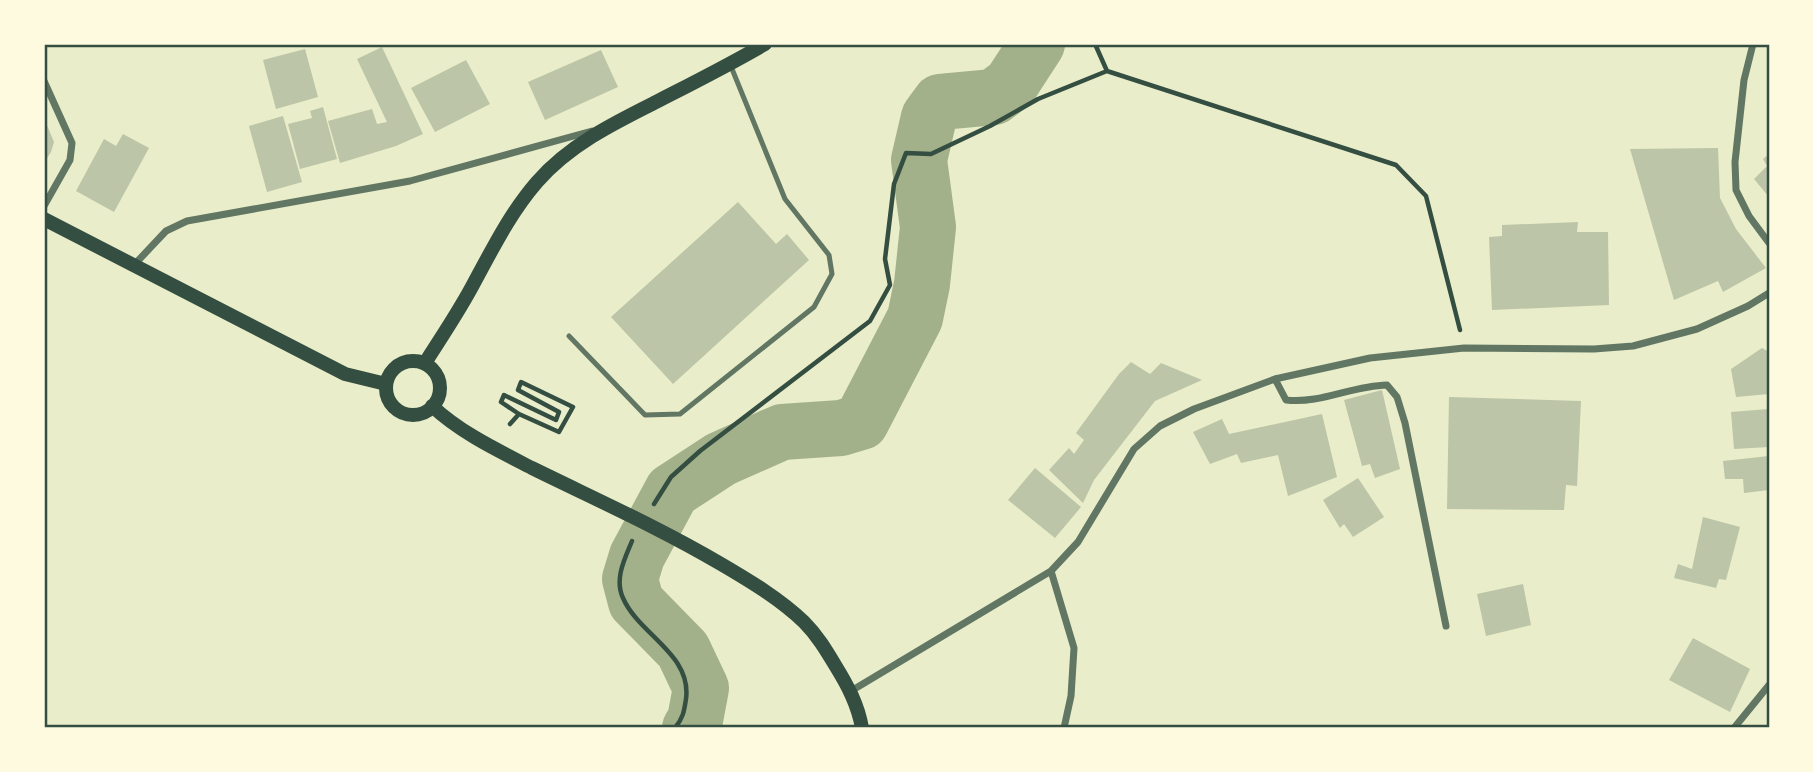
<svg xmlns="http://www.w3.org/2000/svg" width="1813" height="772" font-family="'PT Sans Narrow',sans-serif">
<rect width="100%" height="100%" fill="#e9edc9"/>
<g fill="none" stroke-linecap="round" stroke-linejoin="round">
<path stroke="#a3b18a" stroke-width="56" d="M690,728L695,720L701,688L683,650L636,602L630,579L637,556L672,491L721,459L782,432L841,428L861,422L915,318L922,284L928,227L919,160L929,117L940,102L994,97L1011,84L1037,44"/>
</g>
<path fill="#bcc5a7" d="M382,47L423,134L396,146L340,163L328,121L372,109L377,124L387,122L357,59Z
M305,49L318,97L276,109L263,60Z
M601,50L618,87L545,120L528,82Z
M466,60L490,104L435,132L411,88Z
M323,107L337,159L300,169L288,124L312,118L310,111Z
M283,116L302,182L267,192L249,126Z
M44,118L54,142L51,152L44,163Z
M123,134L149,148L114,212L76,191L104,139L116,146Z
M1718,148L1720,198L1736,229L1766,268L1723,292L1718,281L1674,300L1630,149Z
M1769,154V197L1754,179L1767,166L1763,159Z
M738,202L776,244L787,234L809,260L673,384L611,317Z
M1578,222L1577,232H1608L1609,305L1492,310L1489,237L1502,236V225Z
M1762,348L1769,352V394L1736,397L1731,369Z
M1131,362L1150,374L1161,363L1202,380L1155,401L1094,480L1083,503L1049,470L1069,448L1074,454L1084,440L1076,433L1119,374Z
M1382,390L1400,469L1375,478L1370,464L1362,466L1344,400Z
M1449,397L1581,401L1577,486L1566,485L1564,510L1447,509Z
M1769,409V447L1734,449L1731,412Z
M1322,414L1337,477L1288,496L1278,455L1241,463L1237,454L1210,464L1193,432L1222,419L1229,434Z
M1769,456V490L1744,493L1743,479H1725L1723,461Z
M1035,468L1081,507L1055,538L1008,500Z
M1358,478L1384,517L1353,537L1344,524L1340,528L1323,500Z
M1703,517L1740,527L1726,580L1719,579L1716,588L1674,578L1678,564L1692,569Z
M1523,584L1531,625L1486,636L1477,594Z
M1693,638L1750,669L1730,712L1669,680Z"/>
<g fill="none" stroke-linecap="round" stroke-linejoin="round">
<path stroke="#344e41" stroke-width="4.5" d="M1107,71L1396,165L1426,196L1460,330
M521,382L573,407L559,432L519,414L501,402L504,395L556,420L559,412L518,390Z
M510,424L519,414
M654,504L671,477L700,451L870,321L890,285L885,259L894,184L906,153L931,154L990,126L1038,99L1107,71L1095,44
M632,541C625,558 614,579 623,598C639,635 692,654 686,699C684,712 683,718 675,728"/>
<path stroke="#617663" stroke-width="5" d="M569,336L645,415L680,414L814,307L832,274L829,255L785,199L730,64"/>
<path stroke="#617663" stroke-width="7" d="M1753,44L1744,80L1735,162L1736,190L1749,216L1769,243
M44,81L72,143L70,160L44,206
M134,265L166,231L187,221L410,181L592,131
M1275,379L1286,400C1321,404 1351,386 1387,385L1397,397L1405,423L1446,626
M1051,571L1074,648L1071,696L1064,728
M851,691L1051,571L1078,542L1134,449L1160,426L1194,409L1275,379L1370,358L1464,348L1594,349L1633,346L1697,329L1748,306L1769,293
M1734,728L1769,685"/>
<path stroke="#344e41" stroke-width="14" d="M44,219L345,374L386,384
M386 388a27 27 0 1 1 54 0a27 27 0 1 1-54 0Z
M425,363C442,336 460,310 475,281C494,246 511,212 537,182C569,145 614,123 656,102C693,83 729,65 765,44
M432,406C461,433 497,450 532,468C595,499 660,528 721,564C750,581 780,599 804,622C817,635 826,650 835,665C848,686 858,705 862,728"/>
</g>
<rect width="1813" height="772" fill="none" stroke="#fefae0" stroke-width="91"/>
<rect x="46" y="46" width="1722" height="680" fill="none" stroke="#344e41" stroke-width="2.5"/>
</svg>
